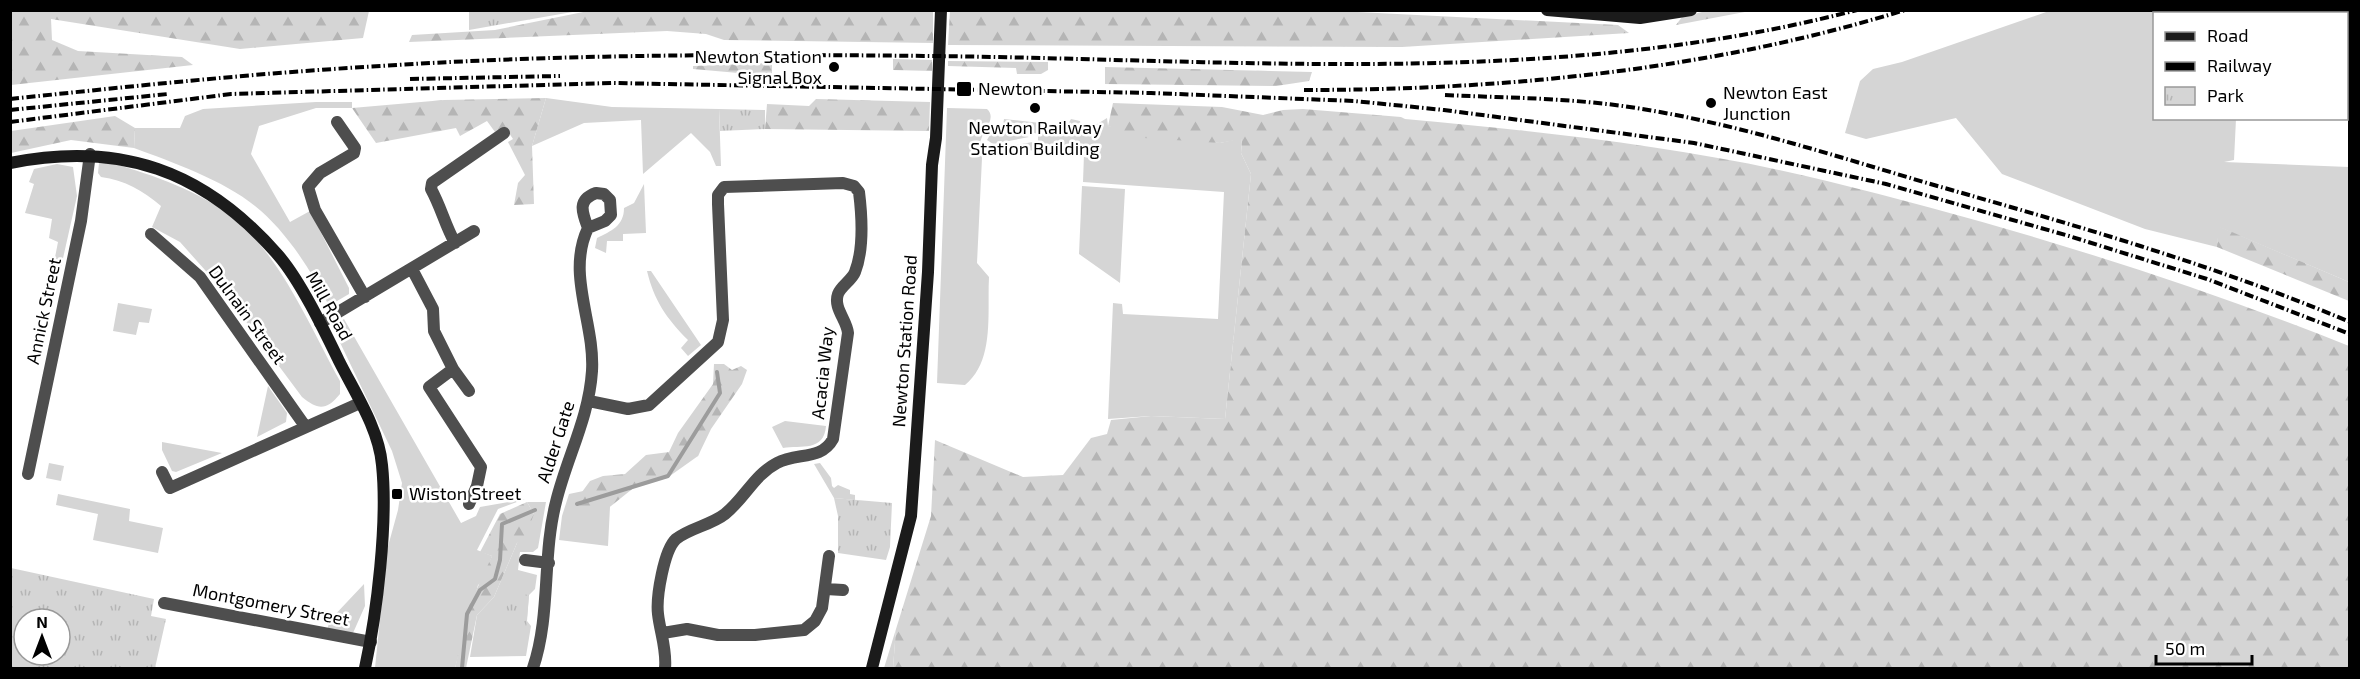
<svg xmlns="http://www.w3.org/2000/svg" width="2360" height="679" font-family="'Exo 2',sans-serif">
<defs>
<pattern id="forest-firs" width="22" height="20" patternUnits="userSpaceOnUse" patternTransform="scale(1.5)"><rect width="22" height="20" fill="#d5d5d5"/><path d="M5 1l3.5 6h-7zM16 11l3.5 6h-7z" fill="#b5b5b5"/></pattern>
<pattern id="park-tufts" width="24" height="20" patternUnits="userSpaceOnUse" patternTransform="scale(1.5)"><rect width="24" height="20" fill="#d5d5d5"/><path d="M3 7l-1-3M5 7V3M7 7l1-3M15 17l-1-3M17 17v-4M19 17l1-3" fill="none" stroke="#b5b5b5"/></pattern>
</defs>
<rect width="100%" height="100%" fill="#fff"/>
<path fill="#d5d5d5" d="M2049,11H2283V13L2154,14V118L2236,119L2234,160L2224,162L2349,167V282L2219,227L2217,247L2145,229L2002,174L1956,118L1866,139L1845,133L1860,81L1873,69L1902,62Z
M2298,11H2349V39H2347L2346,14L2299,13Z
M546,98L612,107L719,109L721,166H716L710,152L691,133L643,174L641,120L584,123L532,146Z
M316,102H352V108H316L259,126L251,154L290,222L310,211L349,288V294L332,304L327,302C310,268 284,229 255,206C223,180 172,162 134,148L135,128H180L185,116L203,109Z
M947,108L987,109C998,119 981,132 980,144C980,148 981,154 982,158L977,263L989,277C987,312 995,361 965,385L937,383Z
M1107,118L1108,126L1220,143L1242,138L1241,153L1251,174L1225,419L1151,416L1108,419L1113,303L1122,304L1123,314L1218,319L1224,192L1083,182L1084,154L1000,148L1038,141V134L1003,125L1004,119L1067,126L1071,119L1080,121L1081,126H1094Z
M994,128L1029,137L993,144L987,140Z
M104,161C147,173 190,187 227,213C278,249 310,327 340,381V394C326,411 318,410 302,397L221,288L180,242L152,227L161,206C143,191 125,180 101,177L98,173L99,163Z
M57,164L73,167L77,196L57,285L50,283L58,242L49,238L52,219L25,213L34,184L29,182L34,169Z
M644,184L646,233L623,234V241H607L606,253L595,248L597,238C611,231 624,226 624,208L634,203Z
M1082,186L1125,189L1120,283L1079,254Z
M647,271H651L701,345L688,356L681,348L688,340C666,318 654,300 647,271Z
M118,303L152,309L149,323L139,322L136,335L113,331Z
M344,319L461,523L476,516L480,507L525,499L498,509L477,550L492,556L483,581L478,585L455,668H375L387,550L398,510L402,483L392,451L334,330L335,325Z
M268,386L287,413L286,422L257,437Z
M785,421L826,426C824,452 801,445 783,448L772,427Z
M162,442L222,453L176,472L172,471L162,450Z
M49,463L64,466L61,481L46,478Z
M820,463L831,478L832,486L834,488L838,485L850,490V494L855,495V500L834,498L814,464Z
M593,489L610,507L608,546L559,540L562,516L569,494Z
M58,494L130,509L129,521L163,528L158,553L93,540L98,514L56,505Z
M527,502H546L538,548L533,552H520L518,570L537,575L535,589L529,595L527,621L531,626L526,656L470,657L477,615L494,597L517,543L534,514Z
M364,584L365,606L353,633L327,630L330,620Z
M896,629L893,668H884Z"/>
<path fill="url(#forest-firs)" d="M593,10L933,11V43L724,40L706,34L667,31L409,42L412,35L495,30Z
M950,10H1318L1618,25L1629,33L1402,47L948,45Z
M10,11L11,10L369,11L363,38L240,49L51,19L52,40L78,51L182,57L193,65L11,85Z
M1706,11H1750L1676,25L1682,17Z
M893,59L932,60V71L893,70Z
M948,61L1048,62V70L1041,74H1017L1016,68L948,66Z
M772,63V76L693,69V66Z
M1105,67L1312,72L1309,81L1276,86L1105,84Z
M546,98L532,146L534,204L514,205L518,183L525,175L508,142L513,139L505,127L495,132L487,121L460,136L456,128L376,143L352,108L444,100Z
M816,99L930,102L929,131L765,129L767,104L809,106Z
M1113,103L1222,107L1263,115L1283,110L1303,109L1401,117L1405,119C1546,132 1689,147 1827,181C2003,224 2181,279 2349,346V668H893L896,629L931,516L935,440L1023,477L1063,475L1091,438L1107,434L1111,420L1151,416L1225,419L1251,174L1241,153L1242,139L1220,143L1144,138L1108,126Z
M115,116L135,128L134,148L71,140L11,153V131Z
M2218,226L2349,282V301L2217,247Z
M714,364H724L732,370L741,366L747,370L742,384L711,429L698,456L667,478L636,486L606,510L586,514L576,509L582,492L590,481L603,476L625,474L646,455L669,452L678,433L713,384Z
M527,502L534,514L524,540L517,543L494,597L477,615L466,668H455L469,606L492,556L480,552L500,514Z"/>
<path fill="url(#park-tufts)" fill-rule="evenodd" d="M469,11V10L578,11L469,30Z
M719,109L765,110V129L720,131Z
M834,498L892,503L890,547L886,560L838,553V516Z
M11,568L154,599L151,616L166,619L155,668H11ZM24,619H60V655H24Z
M510,593L529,595L526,629L502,627Z"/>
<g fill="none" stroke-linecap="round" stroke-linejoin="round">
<path stroke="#9c9c9c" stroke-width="4" d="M577,504L668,476L720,393L717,372
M462,668L467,614L480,590L495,579L500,560L502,524L535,510"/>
<path stroke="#4e4e4e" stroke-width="12" d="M337,122L355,148L354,153L320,173L308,187L315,210L365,297
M596,193L604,194L610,200L611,215L605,221L588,228C582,212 577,200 596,193Z
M151,234L200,277L305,426
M455,243C445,225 441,207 431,189L432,183L504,133
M412,269L433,309L434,331L453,369L469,391
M320,323L474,231
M453,369L429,387L481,467L477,486L469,504
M589,401L628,409L649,405L718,342L723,320L718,204V195L724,187L843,183L854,186L859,192C862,216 864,249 855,272C852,280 841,286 838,294C833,308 847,320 848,333L833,439C821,461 797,452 777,463C754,475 745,498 725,514C711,525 690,528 676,539C664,550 656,597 658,614C660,632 667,650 665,668
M162,472L170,488L360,403
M28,474L81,221L90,154
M525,560L549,563
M826,589L843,590
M164,603L371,642
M663,633L687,629L718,635H755L804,630L815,621L822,608L829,556
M533,668C551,615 542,556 556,502C567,457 589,418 592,371C595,323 566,274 588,228"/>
<path stroke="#1b1b1b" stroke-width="12" d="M1547,10L1640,18L1691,10
M10,163C120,141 204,170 278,255C300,280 324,330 339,361C355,393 379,429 382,465C388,522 377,613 365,668
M872,668L911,516L928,272L932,165L936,138L941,10"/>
<path stroke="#000" stroke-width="4" stroke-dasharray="9 3 1.5 3" stroke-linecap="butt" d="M410,79L560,76
M1304,90C1506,90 1711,70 1905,10
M1445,95C1511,98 1578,98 1642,109C1742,125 1838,157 1934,185C2074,225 2215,265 2350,322
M10,99C134,86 257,73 381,66C564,54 747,54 930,56C1239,59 1554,89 1857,10
M10,110L168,94
M10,122L231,94L612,83L1151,93L1354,101L1444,110L1694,143L1886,184L2069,236L2207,279L2350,334"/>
</g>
<g fill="#000" stroke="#fff" stroke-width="2">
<circle cx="834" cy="67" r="6"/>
<rect x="956" y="81" width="16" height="16" rx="3"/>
<circle cx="1711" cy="103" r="6"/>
<circle cx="1035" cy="108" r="6"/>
<rect x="391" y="488" width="12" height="12" rx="3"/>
</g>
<g text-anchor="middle" stroke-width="5" stroke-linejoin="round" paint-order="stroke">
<g font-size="18" fill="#000" stroke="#fff" text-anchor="start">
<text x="822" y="63" text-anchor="end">Newton Station<tspan x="822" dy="21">Signal Box</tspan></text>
<text x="978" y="95">Newton</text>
<text x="1723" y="99">Newton East<tspan x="1723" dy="21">Junction</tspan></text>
<text x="1035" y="134" text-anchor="middle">Newton Railway<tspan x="1035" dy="21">Station Building</tspan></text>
<text x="409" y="500">Wiston Street</text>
</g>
<g font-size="18" fill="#000" stroke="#fff">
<text transform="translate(329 306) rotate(61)" y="6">Mill Road</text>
<text transform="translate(44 311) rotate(-78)" y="6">Annick Street</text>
<text transform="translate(247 315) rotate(54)" y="6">Dulnain Street</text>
<text transform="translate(905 341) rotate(-86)" y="6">Newton Station Road</text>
<text transform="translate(823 373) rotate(-84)" y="6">Acacia Way</text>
<text transform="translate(556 442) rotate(-72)" y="6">Alder Gate</text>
<text transform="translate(271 605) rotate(11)" y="6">Montgomery Street</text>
</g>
</g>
<rect width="2360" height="679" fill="none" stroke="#000000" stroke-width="24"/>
<rect x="2153" y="12" width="195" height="108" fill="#ffffff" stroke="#999999" stroke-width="1.5"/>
<rect x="2165" y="32" width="30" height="9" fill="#1b1b1b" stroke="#999999" stroke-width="1.5"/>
<text x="2207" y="42" font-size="18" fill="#000000">Road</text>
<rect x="2165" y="62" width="30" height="9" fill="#000000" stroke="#999999" stroke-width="1.5"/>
<text x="2207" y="72" font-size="18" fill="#000000">Railway</text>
<rect x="2165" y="87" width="30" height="18" fill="url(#park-tufts)" stroke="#999999" stroke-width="1.5"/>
<text x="2207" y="102" font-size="18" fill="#000000">Park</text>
<g transform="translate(42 637)"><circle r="28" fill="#ffffff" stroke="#999999" stroke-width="1.5"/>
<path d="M0-4.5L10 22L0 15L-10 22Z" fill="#000000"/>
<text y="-9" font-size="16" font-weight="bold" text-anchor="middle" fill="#000000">N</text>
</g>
<path d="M2156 655v9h96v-9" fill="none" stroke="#000000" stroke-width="3"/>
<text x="2165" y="655" font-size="18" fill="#000000" stroke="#ffffff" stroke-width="4.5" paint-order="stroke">50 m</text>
</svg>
